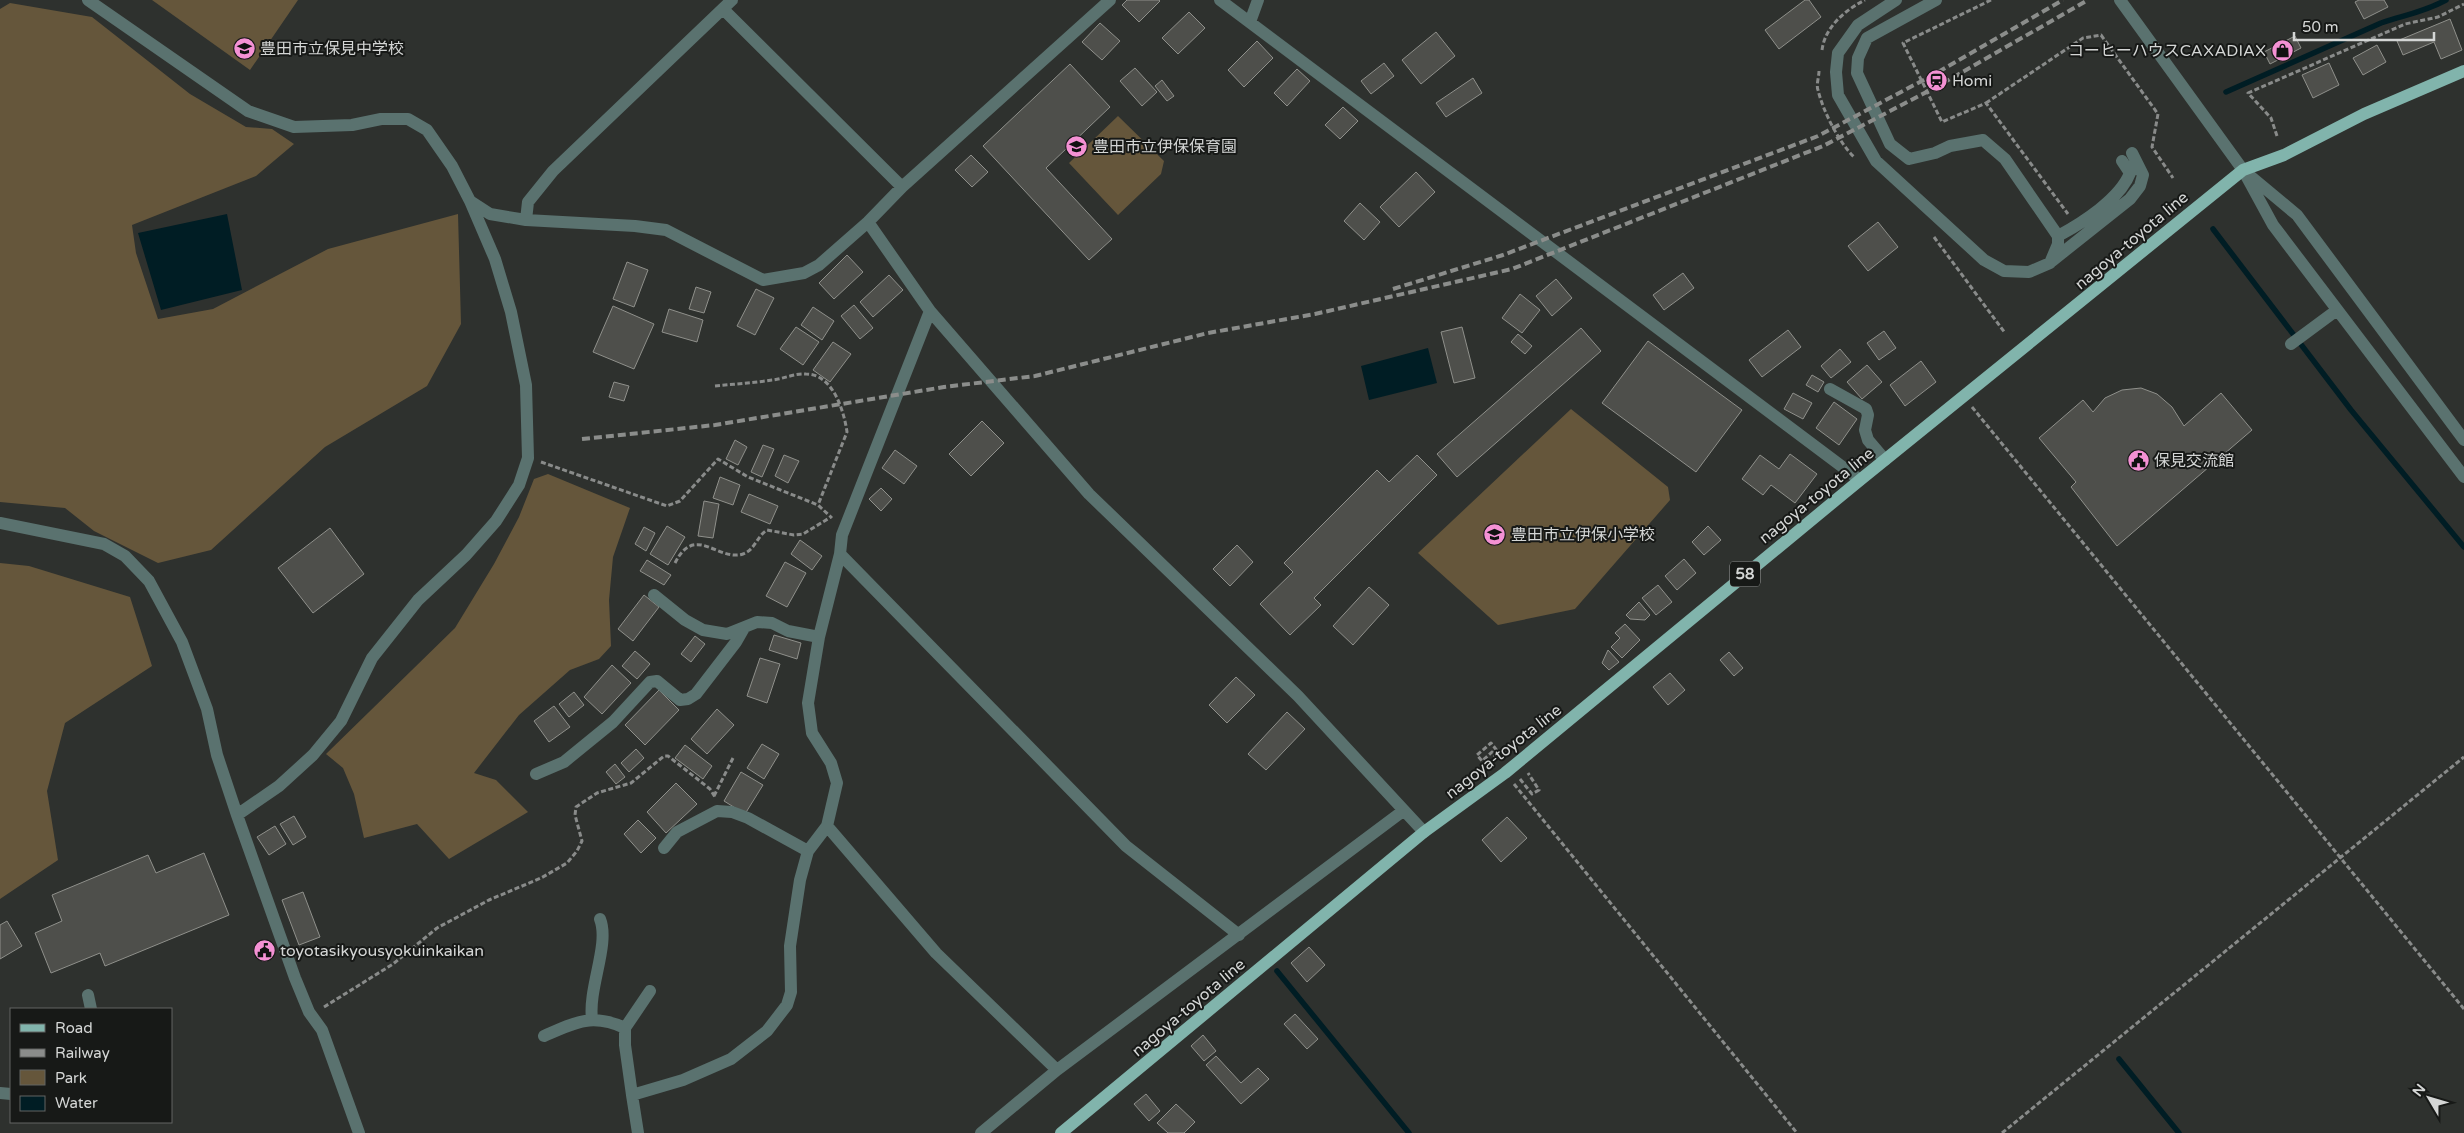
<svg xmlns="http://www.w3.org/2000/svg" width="2464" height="1133" font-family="'Varela Round','Noto Sans JP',sans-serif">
<rect width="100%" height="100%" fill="#2e312e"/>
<path fill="#65563b" d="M152,0H298L250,70Z
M10,3L92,17L190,94L246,127L272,129L294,144L256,176L132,225L136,253L158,319L213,309L328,249L458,214L461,324L427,386L325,447L211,550L158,563L94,531L65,508L0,502V9Z
M1118,116L1164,161L1161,174L1118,215L1069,163Z
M1571,409L1668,487L1670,500L1575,609L1498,625L1418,553Z
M548,474L630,508L613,557L609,600L611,646L599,659L570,670L519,715L474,773L496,780L528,812L449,859L417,824L364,838L354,794L343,768L326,754L455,628L494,564L519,517L534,479Z
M0,563L29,566L130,597L152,666L65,723L47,791L58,860L0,899Z"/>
<path fill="#001d24" d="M227,214L242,290L161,310L138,233Z
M1428,348L1437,383L1369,400L1361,366Z"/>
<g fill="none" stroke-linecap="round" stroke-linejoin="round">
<path stroke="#001d24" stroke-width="5.5" d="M2226,92L2381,23C2405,15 2424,12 2446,0
M2213,229L2351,410L2464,547
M1277,971L1409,1133
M2119,1059L2179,1133"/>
</g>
<path fill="#4e4f4b" stroke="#8f908b" d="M1127,0H1159L1160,1L1139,22L1122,5Z
M1805,0H1809L1821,17L1779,49L1765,30Z
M2359,0H2384L2388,7L2364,19L2355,2Z
M1189,12L1205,28L1178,54L1162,38Z
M2450,19L2462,50L2441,59L2434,42L2403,55L2397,41Z
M1100,23L1120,41L1102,60L1082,42Z
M1436,32L1455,56L1421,84L1402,60Z
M2295,36L2301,48L2270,64L2264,52Z
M1257,41L1273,58L1244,87L1228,70Z
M2377,45L2386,62L2363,75L2353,58Z
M1384,63L1394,76L1371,94L1361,81Z
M2329,63L2339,85L2313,98L2302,75Z
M1070,64L1110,107L1046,168L1112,239L1089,260L983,146Z
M1135,68L1157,92L1142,106L1120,81Z
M1297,69L1310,81L1287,106L1274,93Z
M1473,78L1482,93L1446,117L1436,103Z
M1162,80L1174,96L1167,101L1155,86Z
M1343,107L1358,121L1340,139L1325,125Z
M971,155L988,172L972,187L955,170Z
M1416,172L1435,192L1399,227L1380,207Z
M1360,203L1380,222L1364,240L1344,221Z
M1878,222L1898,247L1868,271L1848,246Z
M847,255L863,272L834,299L819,283Z
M627,262L648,270L634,307L613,299Z
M1683,273L1694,288L1664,310L1653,295Z
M889,275L903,290L873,317L860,302Z
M1556,279L1572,298L1552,316L1536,296Z
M696,287L711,292L704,313L689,309Z
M756,289L774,298L755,335L737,326Z
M1520,294L1540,310L1522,333L1502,318Z
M854,305L873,328L860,339L841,316Z
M613,306L654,324L634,369L593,352Z
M813,307L834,321L822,340L801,325Z
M669,309L703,320L697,342L662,332Z
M796,327L819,342L803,365L780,349Z
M1462,327L1475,378L1454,383L1441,332Z
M1581,328L1601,351L1457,477L1437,454Z
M1788,330L1801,347L1762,377L1749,360Z
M1884,331L1896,348L1879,360L1867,343Z
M1518,334L1532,346L1525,354L1511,342Z
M1648,341L1742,410L1696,472L1602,403Z
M833,342L851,354L830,382L813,370Z
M1840,349L1851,362L1831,378L1821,366Z
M1921,361L1936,382L1905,406L1890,385Z
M1867,365L1882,382L1862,399L1847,382Z
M1812,375L1824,382L1818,392L1806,385Z
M614,382L629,386L624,401L609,397Z
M2141,388L2157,394L2172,407L2184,426L2221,393L2252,430L2117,546L2071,487L2076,482L2039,438L2083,400L2093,412L2105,398L2122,390Z
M1793,393L1812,403L1803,419L1784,409Z
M1834,402L1857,419L1839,445L1816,428Z
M982,421L1004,443L971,476L949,454Z
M735,440L747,447L738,465L726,459Z
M763,445L774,449L762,477L751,472Z
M895,450L917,466L904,484L882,468Z
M1790,454L1817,474L1795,503L1771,485L1763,495L1742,479L1760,455L1779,469Z
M784,455L799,461L788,483L775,476Z
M1417,455L1437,475L1314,598L1321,605L1290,635L1260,604L1293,572L1284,563L1377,470L1389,482Z
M720,477L740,485L733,505L713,498Z
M881,488L892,499L881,511L869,499Z
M749,494L778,506L770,524L741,512Z
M704,501L719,504L713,538L698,536Z
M667,526L685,537L668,565L650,554Z
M1708,526L1721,540L1704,555L1692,542Z
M644,527L655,533L646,551L635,544Z
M330,528L364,574L313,613L278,568Z
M800,540L822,556L812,570L791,554Z
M1237,545L1253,562L1230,586L1213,569Z
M1684,559L1696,573L1677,590L1665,576Z
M647,560L671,575L664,585L640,571Z
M785,562L806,573L787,607L766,596Z
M1658,585L1672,602L1656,615L1642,598Z
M1369,587L1389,605L1353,645L1333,626Z
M644,595L659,607L633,641L618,629Z
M1639,602L1650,615L1645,620L1630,619L1626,615Z
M1625,624L1640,640L1622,658L1611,647L1620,638L1615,633Z
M774,635L801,643L797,659L769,650Z
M695,636L705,644L691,662L681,654Z
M1608,650L1619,662L1609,670L1602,663Z
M635,651L650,664L637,679L622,666Z
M1729,652L1743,668L1734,676L1720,660Z
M760,658L780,664L767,703L747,696Z
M612,665L631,683L602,714L584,697Z
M1670,673L1685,690L1668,705L1653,687Z
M1236,677L1255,695L1227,723L1209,705Z
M659,690L679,710L645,745L625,725Z
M574,692L584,705L569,717L559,704Z
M554,706L570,727L549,742L534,721Z
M717,709L734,725L707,754L691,739Z
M1287,712L1305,729L1266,770L1248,754Z
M762,744L779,754L764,779L747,768Z
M685,745L712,766L703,779L675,758Z
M636,749L644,758L629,772L621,763Z
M615,764L625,777L616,784L606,772Z
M741,772L763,785L745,814L724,801Z
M676,783L697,804L666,833L647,812Z
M294,816L306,837L293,845L280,824Z
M1507,817L1527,838L1501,862L1482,840Z
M638,820L656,838L641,853L624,834Z
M275,826L286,844L269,855L257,837Z
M204,853L229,915L105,966L100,953L51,973L35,933L62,921L52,895L148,855L156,873Z
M303,892L320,937L299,945L282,900Z
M7,921L22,946L0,959V925Z
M1309,947L1325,965L1307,982L1291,963Z
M1295,1014L1318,1039L1307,1049L1284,1024Z
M1203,1035L1216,1051L1204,1061L1191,1046Z
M1216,1056L1241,1083L1258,1068L1269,1079L1241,1104L1206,1065Z
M1146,1094L1160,1111L1149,1121L1134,1104Z
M1176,1104L1195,1122L1184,1133H1168L1157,1123Z"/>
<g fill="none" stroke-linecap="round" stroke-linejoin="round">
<path stroke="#898b8a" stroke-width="3" stroke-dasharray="5 2.5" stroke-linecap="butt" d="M1991,0L1903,43L1942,122L1986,103L2068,214
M1822,50C1825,27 1845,10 1865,0
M1819,71C1819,77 1816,85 1818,90C1823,111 1839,143 1855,158
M1986,103L2083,38L2101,35L2158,114L2152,147L2173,178
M2277,136L2271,118L2248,93L2405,24L2438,17L2464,4
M1934,237L2005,333
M715,386C734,384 753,383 772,380C783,379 795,373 806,374C833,374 844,411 847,432L818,505
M1972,407L2464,1009
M541,462L667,506L680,501L718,459L748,477L818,505L832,518
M675,563C695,523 718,562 743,554C755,550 757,536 767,530L794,535L803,534L831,517
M1497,759L1492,752L1482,761L1477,755L1491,743L1502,757
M1520,779L1532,794L1539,790L1528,773
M1514,784L1797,1133
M714,796L734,756
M324,1007L393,964L437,928L489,900L541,878L567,863L577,851L582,841L575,815L576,807L597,793L631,783L664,756H668L710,789L715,797
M2002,1133L2464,757"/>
<path stroke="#5a726f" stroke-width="12" d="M88,0L248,111L294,127L352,125L381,119H408L427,130L452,166L470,201L495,259L511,312L526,385L528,458L519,485L496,521L466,555L418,600L372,658L341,721L313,755L279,786L237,815
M1220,0L1860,480
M1896,0L1858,25L1838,53L1836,72L1838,95L1876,161L1984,260L2004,271L2029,272L2050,263L2058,244V236L2005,159L1983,140L1950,146L1935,153L1909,159L1890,144L1857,73L1858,58L1867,38L1936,0
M2120,0L2243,170L2273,225L2464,477
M723,9L902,187
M1250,22L1258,0
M2249,175L2297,215L2464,440
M470,201L490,214L526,220L635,226L666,230L763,280L804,273L819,265L868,222L902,187L1110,0
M526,220L528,202L553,171L732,0
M868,222L930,311L1089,494L1298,696L1424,832
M2058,236C2082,223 2120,199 2130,173L2122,161
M2052,261L2130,199L2140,186L2143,175L2132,153
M2291,344L2337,310
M1830,389L1866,409L1868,415L1865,430L1868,440L1885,460
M0,523L104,544L125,556L149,581L182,642L207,709L217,755L237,815L295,978L309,1012L322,1030L359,1133
M840,554L1126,846L1239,935
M654,595L685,620L703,630L727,634L757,622L772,623L788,631L819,637
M536,774L564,762L613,722L650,682L657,681L680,700L688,699L696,694L736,642L744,628
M827,826L936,953L1057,1070
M664,848L677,832L717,811L732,812L748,818L808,851
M88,995L91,1009
M592,1019C588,988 610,944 600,919
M544,1036C575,1022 593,1013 625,1028
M0,1093L11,1094
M632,1095L625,1045V1028L650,991
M638,1133L632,1095L683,1080L731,1059L767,1031L787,1005L791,992L790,946L800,880L808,851L827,826L837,783L831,763L812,733L808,703L819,637L840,554L842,535L930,311
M981,1133L1057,1070L1403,811"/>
<path stroke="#81b4ac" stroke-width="12" d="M1061,1133L1424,832L1505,773L1860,480L2243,170L2284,155L2364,114L2464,71"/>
<path stroke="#8b8d8b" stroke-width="4" stroke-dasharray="8 4" stroke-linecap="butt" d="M1393,289L1503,255L1818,136L1933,75L2063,0
M582,439L715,425L944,387L1035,376L1208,333L1315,314L1512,269L1823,146L1938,86L2088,0"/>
</g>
<defs>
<symbol id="school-disc" viewBox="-11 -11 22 22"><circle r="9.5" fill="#f491d4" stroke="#171917"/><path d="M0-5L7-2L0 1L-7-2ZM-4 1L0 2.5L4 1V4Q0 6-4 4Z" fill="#111"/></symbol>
<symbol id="shop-disc" viewBox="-11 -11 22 22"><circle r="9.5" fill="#f491d4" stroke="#171917"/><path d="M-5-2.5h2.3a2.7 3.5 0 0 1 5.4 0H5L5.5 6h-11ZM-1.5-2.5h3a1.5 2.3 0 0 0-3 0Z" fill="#111"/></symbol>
<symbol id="station-disc" viewBox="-11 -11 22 22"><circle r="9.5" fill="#f491d4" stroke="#171917"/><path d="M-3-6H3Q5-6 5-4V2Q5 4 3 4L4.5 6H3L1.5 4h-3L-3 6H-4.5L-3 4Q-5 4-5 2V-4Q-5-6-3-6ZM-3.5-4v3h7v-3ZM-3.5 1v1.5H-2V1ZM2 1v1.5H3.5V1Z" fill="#111"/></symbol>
<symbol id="civic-disc" viewBox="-11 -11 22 22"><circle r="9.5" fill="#f491d4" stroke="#171917"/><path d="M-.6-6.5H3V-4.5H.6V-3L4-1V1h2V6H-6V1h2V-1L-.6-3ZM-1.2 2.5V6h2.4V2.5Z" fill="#111"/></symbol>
</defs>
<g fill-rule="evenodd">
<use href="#school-disc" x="232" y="36" width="25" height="25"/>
<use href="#shop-disc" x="2270" y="38" width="25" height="25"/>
<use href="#station-disc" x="1924" y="68" width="25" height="25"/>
<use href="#school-disc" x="1064" y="134" width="25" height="25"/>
<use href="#civic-disc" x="2126" y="448" width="25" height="25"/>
<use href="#school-disc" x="1482" y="522" width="25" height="25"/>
<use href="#civic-disc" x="252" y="938" width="25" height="25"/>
</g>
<g text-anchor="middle" stroke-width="4" stroke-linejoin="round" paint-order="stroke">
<rect fill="#171917" stroke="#9b9d9c" stroke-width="1" x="1730" y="561.5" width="30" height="25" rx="4"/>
<g font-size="15" font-weight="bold" fill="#d4d6d5">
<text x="1745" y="579">58</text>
</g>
<g font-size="16" fill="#d4d6d5" stroke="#171917" text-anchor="start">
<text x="260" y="54">豊田市立保見中学校</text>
<text x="2266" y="56" text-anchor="end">コーヒーハウスCAXADIAX</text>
<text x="1952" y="86">Homi</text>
<text x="1093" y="152">豊田市立伊保保育園</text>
<text x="2154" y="466">保見交流館</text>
<text x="1511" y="540">豊田市立伊保小学校</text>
<text x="280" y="956">toyotasikyousyokuinkaikan</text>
</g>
<g font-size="16" fill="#d4d6d5" stroke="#171917">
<text transform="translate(2131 240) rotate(-40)" y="6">nagoya-toyota line</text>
<text transform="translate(1816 495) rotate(-39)" y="6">nagoya-toyota line</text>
<text transform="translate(1503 751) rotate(-38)" y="6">nagoya-toyota line</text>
<text transform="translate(1188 1007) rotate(-40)" y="6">nagoya-toyota line</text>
</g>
</g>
<rect x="10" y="1008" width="162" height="115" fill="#171917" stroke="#636563"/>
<rect x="20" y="1024" width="25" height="8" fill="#81b4ac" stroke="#636563"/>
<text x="55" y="1033" font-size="15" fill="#d4d6d5">Road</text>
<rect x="20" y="1049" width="25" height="8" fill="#8b8d8b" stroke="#636563"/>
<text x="55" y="1058" font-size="15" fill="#d4d6d5">Railway</text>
<rect x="20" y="1070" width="25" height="15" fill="#65563b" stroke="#636563"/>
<text x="55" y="1083" font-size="15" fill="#d4d6d5">Park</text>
<rect x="20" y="1096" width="25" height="15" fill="#001d24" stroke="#636563"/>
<text x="55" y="1108" font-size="15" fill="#d4d6d5">Water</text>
<g transform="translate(2429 1098) rotate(308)" stroke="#171917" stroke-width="4" paint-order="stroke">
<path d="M0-4L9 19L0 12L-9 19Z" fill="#d4d6d5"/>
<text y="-8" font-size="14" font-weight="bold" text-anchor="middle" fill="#d4d6d5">N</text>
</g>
<path d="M2294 32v8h140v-8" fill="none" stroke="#d4d6d5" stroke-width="2.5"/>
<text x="2302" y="32" font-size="15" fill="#d4d6d5" stroke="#171917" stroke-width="4" paint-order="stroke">50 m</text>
</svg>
